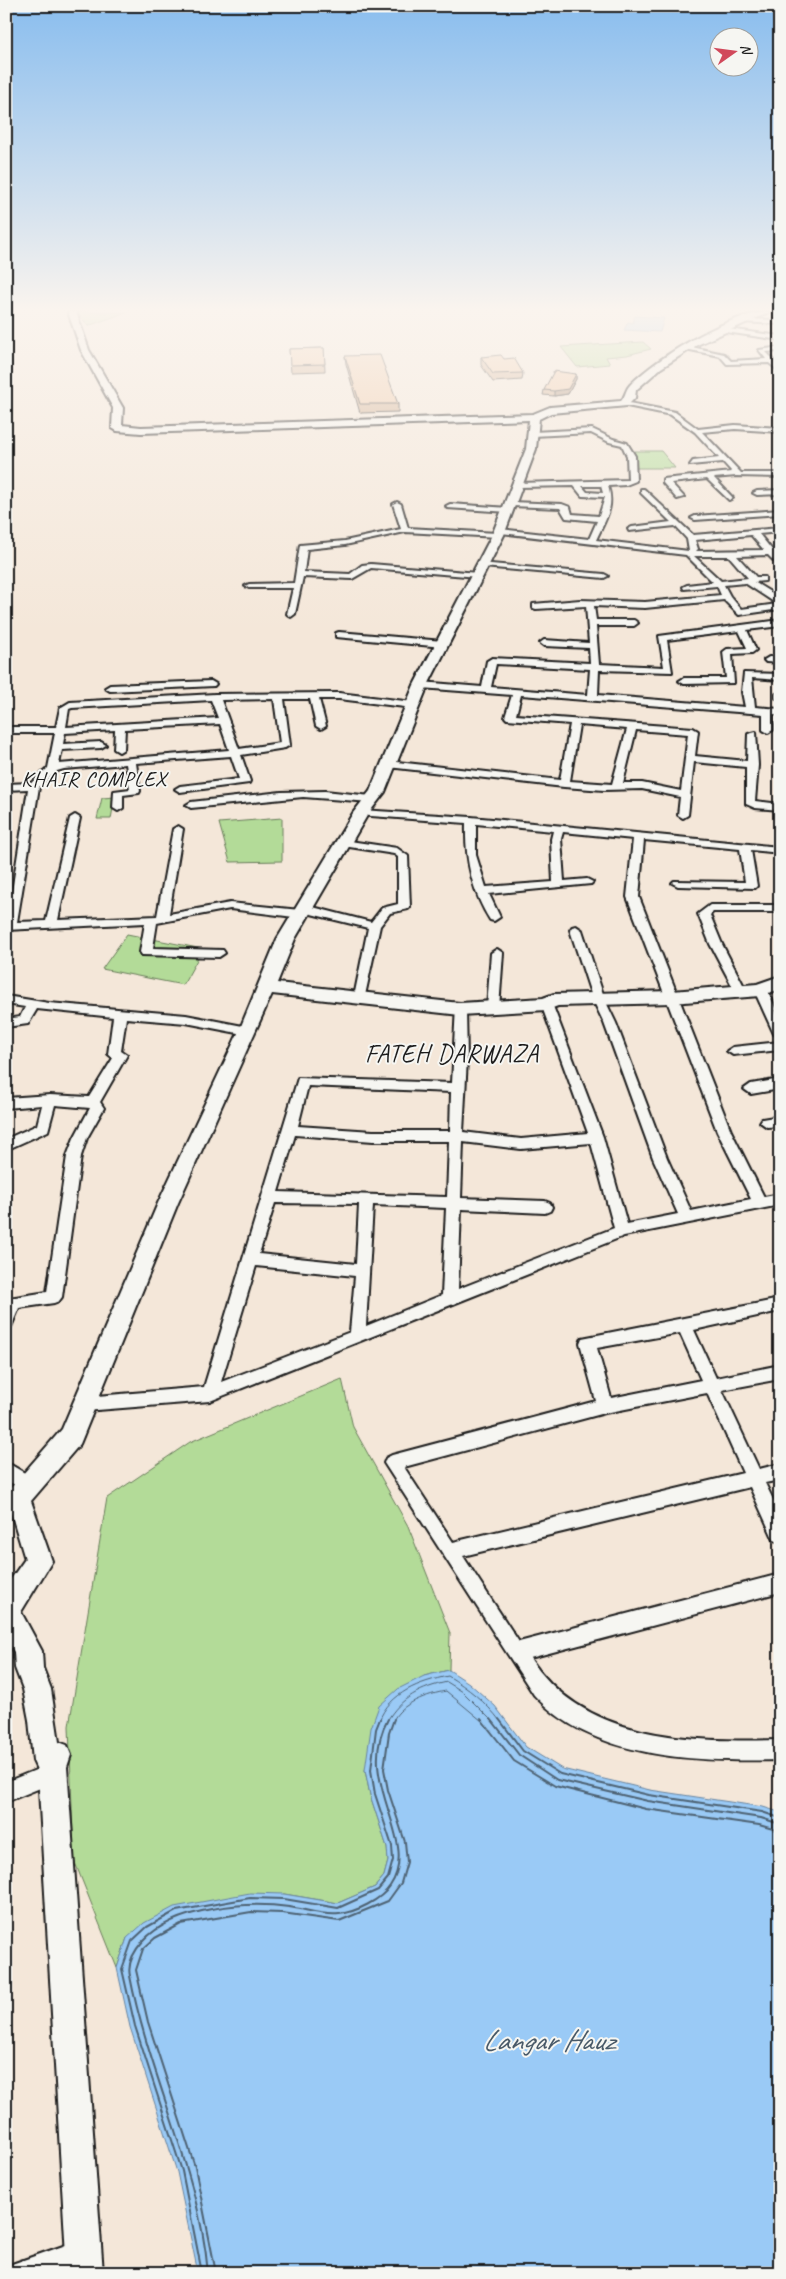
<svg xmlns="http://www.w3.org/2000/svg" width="786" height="2279" font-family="Caveat,sans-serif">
<rect width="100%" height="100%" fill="#f4e7d9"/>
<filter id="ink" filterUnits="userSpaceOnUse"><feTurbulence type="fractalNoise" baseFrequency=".02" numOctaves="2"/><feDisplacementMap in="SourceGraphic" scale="10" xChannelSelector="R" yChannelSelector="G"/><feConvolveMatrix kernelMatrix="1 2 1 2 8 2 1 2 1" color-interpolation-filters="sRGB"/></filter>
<g filter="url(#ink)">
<path fill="#b3db98" stroke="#687c5a" d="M77,312H127L88,326Z
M643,342L651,349L627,355L606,357L610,364L577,367L561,347Z
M632,451H661L675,468H636Z
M115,797L111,819H97L102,798Z
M282,818V861L230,862L219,823Z
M127,934L203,949L183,985L102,969Z
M342,1379L353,1427L408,1526L450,1633L449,1670L424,1676L365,1770L370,1795L387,1847L388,1861L384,1876L375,1887L338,1903L284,1894L127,1938L117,1968L74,1860L69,1726L107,1498L190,1442Z"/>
<path fill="#9acaf6" stroke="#68849f" d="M635,316L664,318L660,332L624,330L628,322L633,323Z
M449,1670L469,1683L495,1706L526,1747L562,1769L650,1790L763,1807L776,1811L780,1815V2273H198L177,2172L130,2027L117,1968L127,1938L144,1923L174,1907L250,1893L284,1894L338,1903L375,1887L384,1876L388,1861L387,1847L370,1795L365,1770L371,1728L379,1706L398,1689L424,1676Z"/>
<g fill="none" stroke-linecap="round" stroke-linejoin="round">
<path stroke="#4e6273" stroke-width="1" d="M379,1721C390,1692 420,1682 448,1676C468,1688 486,1702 500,1721
M387,1721C401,1697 421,1688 447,1682L463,1692L492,1721
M393,1721C400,1703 429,1694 446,1691L482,1721"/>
<path stroke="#4e6273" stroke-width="2" d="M481,1719L514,1761L555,1786L646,1809L759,1825L780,1831
M491,1719L519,1755L557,1780L648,1801L761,1818L780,1824
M499,1719L523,1751L560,1774L649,1795L762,1812L780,1818
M202,2273L182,2171L135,2026L122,1969L132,1941L147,1927L176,1911L250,1898L284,1899L338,1908L378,1890L388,1878L393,1860L392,1846L375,1794L371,1770L376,1729L380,1719
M208,2273C199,2170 149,2076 130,1976C127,1963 135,1950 143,1941C174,1907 246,1901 289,1907C305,1909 322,1916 339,1914C356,1912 381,1900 390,1886C422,1839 353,1783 388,1719
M216,2273L195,2167L148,2022L136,1970L143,1949L155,1938L181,1924L251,1912L282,1913L339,1921L388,1901L401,1883L407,1862L405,1842L388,1790L384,1769L389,1733L394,1719"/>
<defs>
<path id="street" d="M741,319L780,320V324L739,322Z
M721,328L780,336V340L719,331Z
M687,346L724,354L731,361L766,359L759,350L780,347V351L766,352L780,366V372L769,363L727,364L720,356L685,349Z
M624,402L675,412L698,429L735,425L780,428V432L735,429L702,432L741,473H780V477L736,476L714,478L733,498L729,500L707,479L671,483L684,497L677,499L663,483V479L732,472L723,462L690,465L693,461L719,458L695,432L671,415L622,405Z
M592,429L613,439L627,443L635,456L636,481L626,485L608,486C615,508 605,520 596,540L689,551L687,539L675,526L629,531L628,529L632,527L671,522L641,493V489H644L693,535L780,528V532L759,534L772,550H780V554L776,555L780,560V567L768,555L737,556L756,577H765V581L754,582L780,598V609L739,615L724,600L645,608L594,606L596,620H634L638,623L634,626H596L599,664L664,667L659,636L780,620V626L747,630L756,650L752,653L732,654L734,683L684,684L679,681L684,678H726L723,652L727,649L747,648L739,631L667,640L672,672L599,670L598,695L745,707L742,692L744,673L780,674V680L752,678L755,707L780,709V715L773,714V730L768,733L763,730V714L521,695L516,715L693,728L698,731L695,756L747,761L748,734L756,732L758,765L755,801L780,804V810L755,808L746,804V767L694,762L688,815L683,818L678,815L680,797L642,789L604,790L564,787L388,767L383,764L388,761L560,780L570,724L507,719L505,717L512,695L421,688L416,685L421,682L482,687L487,661L492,658L590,663L589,648L544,646L540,643L544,640L589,643L586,606L536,609L533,608V604L580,600L645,602L721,595L717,586L684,589L683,587L687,585L713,582L686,555L501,533V537H498L405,532L345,545L307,549L304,572L350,574L362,565L371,564L478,573L482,575L478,577L371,568L352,579L303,577L295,614L291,617L287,614L293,588H249L245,586L249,584L294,583L300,545L345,541L401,529L393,504L397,502L401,504L408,528L497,533V529H500L589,539L597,521L566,518L560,508L511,506L507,504L511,502L562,504L570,507L572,514L599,516L605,497L582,496L574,486L518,487L514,485L518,483L628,480L627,456L622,445L609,442L591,433L533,436L530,434L533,432ZM582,486H601L603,493L587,492ZM751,535L764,550L696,551L698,549L695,540ZM694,556H729L748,578L721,581ZM745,583L777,604L741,609L730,596L724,585ZM496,664L590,669L588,695L491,687ZM579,725L627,729L612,784L570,781ZM636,730L688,734L681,791L642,783H623Z
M780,490V494L757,495L753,493L757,491Z
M450,504L509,508L513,510L509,512L447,508L446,506Z
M780,510V514L695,520L691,518L695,516Z
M480,563L604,574L608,576L604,578L483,567L479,565Z
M339,632L443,641L447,644L443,647L336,637V633Z
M769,657H780V663L766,662L764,660Z
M211,681L216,684L214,686L110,691L105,688L110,685Z
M339,693L413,702L418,705L413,708L339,699H319L326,726L321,729L316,726L310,699H284L290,745L285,748L241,755L250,781L249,783L180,792L175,789L180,786L239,779L231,756L136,763L140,791L139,793L123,795V808L118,811L113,808L114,791L130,789L126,764L64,769L57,771L39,787L17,922L46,921L70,818L75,815L80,818L58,920L157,916L173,829L178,826L183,829L169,914L230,903L300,910L301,907L305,905L371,922L382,908L398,904V857L394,854L343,846L338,843L343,840L397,848L408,856L410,907L408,909L390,913L380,926L364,1000L360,1001L354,997L368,928L307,913L306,917L302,918L230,909L157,923L153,948L223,950L225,953L219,957L142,955L140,952L145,923L6,930L28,789L6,790V784L31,783L48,768L55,733H6V727H56L60,708L70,702L215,694ZM274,699L280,743L239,749L221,700ZM211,700L218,718L66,727L69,709L72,708ZM220,724L229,750L59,764L62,750L101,748L106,745L101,742L63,744L65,733L115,730L114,749L119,752L124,749L125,729Z
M779,693L780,699L776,698V694Z
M325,791L371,796L376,799L371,802L303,797L191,808L186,805L191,802L281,792Z
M361,810L471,817L780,847V853L751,850L757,886L755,888L678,886L672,883L674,881L745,882L740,849L644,840L639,897L731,1131L764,1197L780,1194V1205L624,1236L210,1401L85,1411L79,1409L77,1404L79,1399L85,1397L204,1387L298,1078L452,1083L456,1006H464L466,1009L467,1059L463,1132L521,1139L588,1133L541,1004L543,1001H551L603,1137L627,1224L678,1214L653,1158L604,1023L593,1000L570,930L572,927L576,926L582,930L605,1000L616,1023L667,1158L691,1211L751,1199L717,1131L627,897L633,839L563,832L561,839L564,881L587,879L593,882L591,884L489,894L500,917L494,921L490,920C471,890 465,857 466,823L357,815V811ZM476,824L553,831L551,839L553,882L486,887L476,855ZM308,1086L451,1092L450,1131H373L298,1126ZM295,1135L373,1141H449L447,1197L278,1192ZM463,1142L521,1149L591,1143L614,1228L458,1289L461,1209L545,1213L550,1211L552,1207L550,1203L545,1201L461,1198ZM275,1203L359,1204L356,1264L259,1254ZM373,1205L446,1208L442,1295L366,1326ZM256,1266L355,1276L350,1332L221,1382Z
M710,905H780V912H713L710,915L722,944L747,992L745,995H737L710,944L698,914Z
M497,949L503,953L499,1008L493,1012L487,1008L491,953Z
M760,986C774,990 780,1026 780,1038L774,1034L754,990Z
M6,996L49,1003L186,1015L248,1027L254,1031L248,1035L186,1023L126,1018L121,1051L127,1055L100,1102L104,1108L87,1138L81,1156L62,1297L59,1301L54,1303L19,1308L11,1327L6,1328V1302L9,1298L47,1292L67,1156L74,1138L90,1108L55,1105L48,1131L6,1150V1139L37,1125L42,1105L6,1108V1098L50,1095L89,1097L113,1058L108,1054L113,1017L37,1009L28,1024L6,1027V1019L20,1017L25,1007L6,1004Z
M780,1042V1050L733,1055L727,1051L733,1047Z
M780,1079V1089L751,1094L744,1089L751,1084Z
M780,1116V1126L767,1127L760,1122L762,1119Z
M780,1299V1311L694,1330L716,1378L780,1365V1379L722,1390L759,1469L780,1464V1480L765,1483L780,1514V1542L774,1540L750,1487L463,1556L519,1642L780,1574V1592L530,1658C585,1741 689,1742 780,1740V1760C698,1762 594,1760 534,1695L384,1463L386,1458L392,1455L596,1401L580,1343L582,1338ZM680,1333L701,1380L611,1398L597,1348ZM707,1393L743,1473L453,1542L404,1467L605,1413Z
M6,1462L35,1479L38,1485L35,1491L29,1493L6,1480Z
M53,1763L60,1766L63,1773L60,1780L6,1802V1782Z
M83,2239L92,2242L95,2251L92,2260L57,2273H9L12,2264Z"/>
<path id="secondary" d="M68,312H76L89,350L123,408L122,425L141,427L533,414L550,407L621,401C626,396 625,390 630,385C658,357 730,312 770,312L697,345L661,368L636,390L635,398L627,406L551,413L539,419L536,449L504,535L428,685L385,792L368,814L295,939L277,983L460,1003L543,998L554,994L672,991L757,984L780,976V989L760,996L672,1003L558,1006L547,1010L460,1015L272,994L178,1203L80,1444L31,1501L52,1561L21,1612L42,1651L43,1668L51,1689L59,1742L67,1745L71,1755L67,1767L103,2273H67L38,1772L33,1761L29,1720L23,1689L15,1668L14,1652L6,1639V1586L25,1559L6,1496L9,1490L62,1429L158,1203L239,1031L277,939L353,813L370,791L414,685L492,535L526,449L529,420L141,433L117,431L112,428L113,408L81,350Z"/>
</defs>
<use href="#street" stroke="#1c1c1c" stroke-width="4"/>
<use href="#secondary" stroke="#1c1c1c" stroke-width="4"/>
<use href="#street" fill="#f6f6f2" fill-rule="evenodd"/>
<use href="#secondary" fill="#f6f6f2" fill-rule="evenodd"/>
</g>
<path fill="#cda888" stroke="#1c1c1c" d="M324,348L325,371L291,372L289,349Z
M345,356L398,404V412L360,413L346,364Z
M481,357L504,359L523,373L522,380L493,382L481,365Z
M576,374V379L568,394L554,396L543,395L544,390Z"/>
<path fill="#a7886f" stroke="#1c1c1c" d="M576,374V379L568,394L554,396V391Z"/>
<path fill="#eec39e" stroke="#1c1c1c" d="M324,348L325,364L290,365L289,349Z
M380,355L398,404H360L345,356Z
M501,355L504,359L514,358L523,373L493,374L481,357Z
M554,371L576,374L568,389L554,391L544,390Z"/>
</g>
<linearGradient id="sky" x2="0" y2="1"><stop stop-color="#89bdee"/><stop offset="0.49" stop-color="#faf4ee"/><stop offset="1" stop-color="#faf4ee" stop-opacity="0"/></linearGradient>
<rect width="786" height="631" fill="url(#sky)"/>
<g text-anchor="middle" stroke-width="4" stroke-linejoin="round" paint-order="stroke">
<g font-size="21" letter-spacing="1" fill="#1c1c1c" stroke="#f6f6f2">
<text x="94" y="786">KHAIR COMPLEX</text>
</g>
<g font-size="25" letter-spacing="1" fill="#1c1c1c" stroke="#f6f6f2">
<text x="452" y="1062">FATEH DARWAZA</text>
</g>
<g font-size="30" font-style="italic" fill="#485968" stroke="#f6f6f2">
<text x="548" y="2050">Langar Hauz</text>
</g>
</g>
<rect width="786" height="2279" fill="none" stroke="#f6f6f2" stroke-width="25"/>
<rect x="12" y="12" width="761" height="2254" fill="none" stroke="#1c1c1c" stroke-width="2" filter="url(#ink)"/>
<g transform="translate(734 52) rotate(76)"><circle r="24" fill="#f6f6f2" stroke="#9f9f9c"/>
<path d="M0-4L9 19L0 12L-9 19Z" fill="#d1495b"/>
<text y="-8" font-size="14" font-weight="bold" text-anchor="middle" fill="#1c1c1c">N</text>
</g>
</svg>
